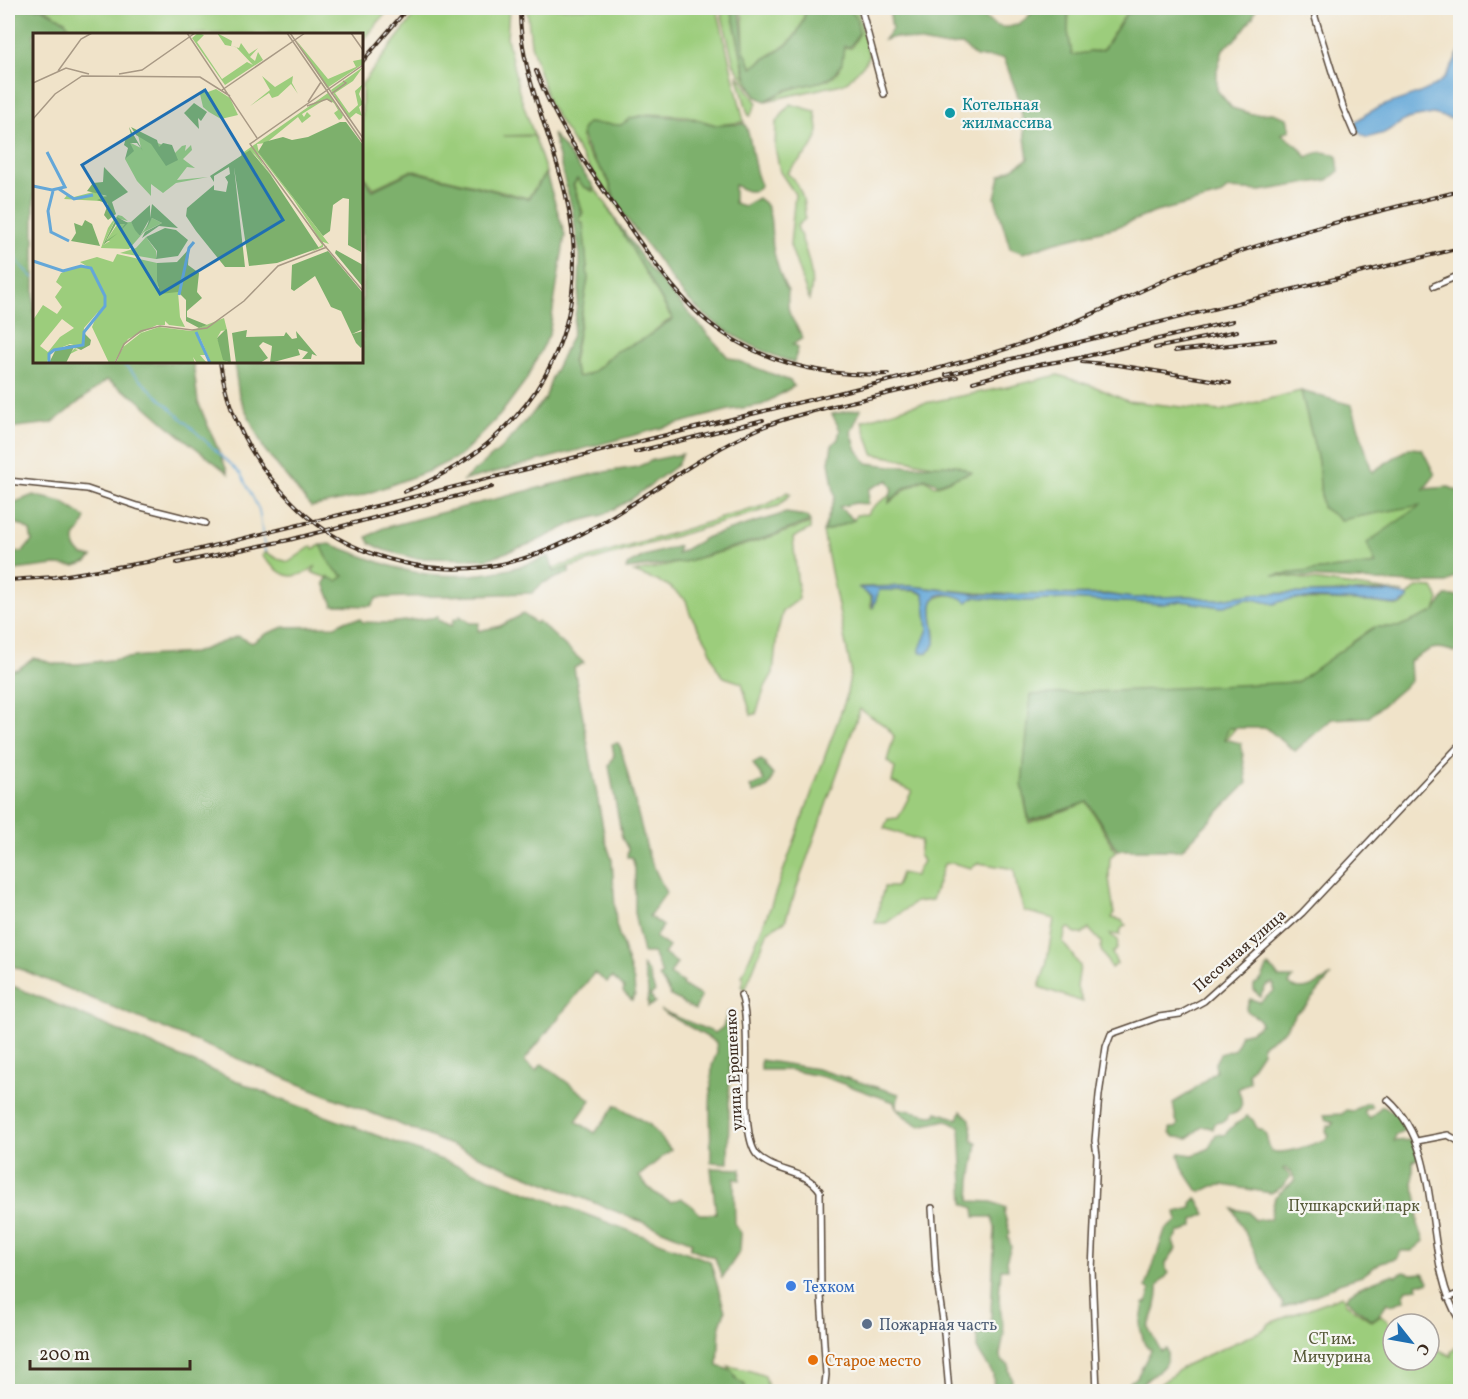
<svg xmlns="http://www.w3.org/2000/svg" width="1468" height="1399" font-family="Vollkorn,serif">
<rect width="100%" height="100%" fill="#f6f6f2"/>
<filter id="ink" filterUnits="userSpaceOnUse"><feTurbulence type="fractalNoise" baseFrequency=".0167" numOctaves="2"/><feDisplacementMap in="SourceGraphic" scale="12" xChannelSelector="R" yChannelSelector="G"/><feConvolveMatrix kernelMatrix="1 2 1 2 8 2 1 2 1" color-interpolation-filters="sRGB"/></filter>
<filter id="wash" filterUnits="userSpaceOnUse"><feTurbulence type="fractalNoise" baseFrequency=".008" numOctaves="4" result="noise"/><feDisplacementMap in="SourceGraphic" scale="24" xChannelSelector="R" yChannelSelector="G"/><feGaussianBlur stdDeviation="1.35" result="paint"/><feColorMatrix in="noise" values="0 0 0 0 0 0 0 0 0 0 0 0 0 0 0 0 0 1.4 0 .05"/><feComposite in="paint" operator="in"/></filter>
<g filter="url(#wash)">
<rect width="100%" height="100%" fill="#f0e3c9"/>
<path fill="#9ccd7c" stroke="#6c7c4d" stroke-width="1.5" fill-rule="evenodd" d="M42,8H390L362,42V34H74L65,21Z
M420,8H509L507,38L519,92L534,135L503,136H534L546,172L528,198L412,170L374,188L362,174V84Z
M527,8H717L744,122L716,125L687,116L648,114L631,118L621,125L587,123C569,146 600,162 608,181C611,187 612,194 613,200L586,163L549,104L531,44Z
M720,8H731L745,75L754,94L734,65Z
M738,8H805C805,13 804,17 802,22C792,50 771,50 752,68L744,50L743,17Z
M848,8H857L869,56L865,63L848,81L842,84L766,101C779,94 791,88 806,84C814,82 825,83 833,77C842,69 842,57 844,47L851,48L859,34L856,17Z
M1069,8H1145L1126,13L1103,50L1072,55L1068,32Z
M737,74L757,103L750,116L748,114Z
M790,104L815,111C816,117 818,124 818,130C817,149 798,160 787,173C801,185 805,200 805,219L797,226C805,248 817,277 809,300L790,245L795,194L780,172L775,147L776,123Z
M577,179L584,187L592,191V185L607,205L672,319C660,324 653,334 641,340C633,345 619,348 612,354C600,365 595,374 578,377L573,363L588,279L583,223L579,220L583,213L574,185Z
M1058,375L1096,387L1127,401L1220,411L1301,391L1318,461L1322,507L1341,520L1423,504L1377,564L1276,575L1404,593L1388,591L1253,594L1214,600L1190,596L1133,598L1107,594L1016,595L977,593L910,586L860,587L871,598V607L873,608L879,590L916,591L924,594L928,629L920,652L927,653L935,644C937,629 929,615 933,600C944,593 958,593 967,602L974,597L1026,601L1064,599L1163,604L1181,601L1221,607L1246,599L1259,600L1274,604L1286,599L1361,601L1399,606L1405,603L1408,596L1417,587L1433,588L1439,599L1435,612L1398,627H1375L1370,630L1239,724L1165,811L1088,804L1116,852L1110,857L1109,878L1114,914L1112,918L1121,920L1126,925L1121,929L1120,935L1109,934L1118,940L1117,949L1112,953L1117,964L1111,968L1101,950V942L1089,929L1082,934H1076L1070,928L1066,929L1063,942L1080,966L1077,987L1083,1002L1039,987L1046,966L1054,919L1024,911L1017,888L1014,869L979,863L971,868L952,863L944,864L932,900L916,902L886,923H875L884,887H896L901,873L915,876L923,861L919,855L921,841L884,828L888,819L898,818L912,791L892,782L895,768L887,761L894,736C887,724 871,718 860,709L785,921L768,931L745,990L741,986L744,978L742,976L770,908L846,698L851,670L823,532L854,520L856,515L867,514C872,505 882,501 890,495L889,503L906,489L925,479L935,486L971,472L873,454L862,421L910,406L1007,387ZM1024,798L1083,804L1029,823Z
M787,492L791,494L778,506L554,572L553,568C611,551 670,535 727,516C752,508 764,510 787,492Z
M810,523V529L793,538L799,599L783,611L777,634L773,673L765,687L756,714L751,715L742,683L724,677L717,669L708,644L690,614L686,600L667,585L634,572C694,562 753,544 810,523Z
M321,545C329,559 328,567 344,576L337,581C328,577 321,577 312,572L316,566C292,584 281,576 262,556L265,552L278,559L289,562L312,546L313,549Z
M1342,1296L1346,1304L1372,1321L1381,1315L1393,1326V1360H1429V1345L1451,1356V1352L1460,1343V1381L1453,1391H1153L1156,1387L1186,1365L1263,1330L1270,1323Z
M728,1366L748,1370L765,1376L769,1391H746L745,1385L737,1380Z"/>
<path fill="#7db06c" stroke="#5c6d45" stroke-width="1.5" d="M42,8L65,21L74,34H34V362H193L198,402L228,473L168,426L136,398L107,380L52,423L8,428V9Z
M731,8H736L741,18L744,50L752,68C773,51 792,50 803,21C804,16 806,13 805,8H848L856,17L859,33L850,47L844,46L842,63L833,76L823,81L786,90L765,101L755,96L746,75Z
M889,8H974C980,13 987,20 993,24C1010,33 1027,21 1035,8H1068V32L1072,55L1103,50L1126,14L1147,8H1256L1253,17L1238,37L1223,49L1217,71V90L1232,108L1252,114L1273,113L1287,118L1290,130L1282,134L1298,146L1307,157C1318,151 1325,151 1337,156L1339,171L1328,180L1303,184L1261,191L1228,189L1219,196L1156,212L1117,227L1056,242L1023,253L1010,248L995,198L1000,176L1028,159L1020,102L1004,58L976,57L962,45L942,46L895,37L884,40L892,29Z
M649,115L689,118L716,125L745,124C754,144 751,166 761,185L755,191H747L734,185V203L744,206L758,198C760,200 763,201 765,204C772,213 771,230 772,241C774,255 781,281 788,291C786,317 792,316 803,338L793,344L798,347L794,363C754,349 714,328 685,296C672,282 663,266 652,252C640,236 627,221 617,204C612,196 612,186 607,178C597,161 583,151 582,130L587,123L621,125L631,118Z
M553,134L592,184L593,191L584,187L577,179L573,185L582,213L579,220L583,224L588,279L572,362L578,377C595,375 600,365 612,355C619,348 633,345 642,340C653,334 661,325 673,319L607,207L649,268L728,357L790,381L794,386L762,405L729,410L462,481L501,449L545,399L552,377L572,335L579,292L580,255L572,209Z
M412,171L528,199L546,174L565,235L549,335L526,380L500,415L460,456L429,471L358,497L311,507L264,449L239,396L234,362H362V176L373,190Z
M1301,391L1352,405L1372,472L1409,448L1422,449L1435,475L1424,489L1449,487L1460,492V538L1456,541L1460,551V580L1455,577L1447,583H1411L1273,575L1376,564L1367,543L1421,505L1341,520L1322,507L1318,461Z
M861,409L851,432L857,450L867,463L891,466L956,465L971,472L938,484L925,478L905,488L889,502L892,488L888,480L869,489L868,504L855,503L839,507L854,520L823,532L835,497L829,462L832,445L838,439L840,430L832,414Z
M682,454L677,465L630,500L603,515L576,522L533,543L487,559L414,558L384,550L370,543L367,537L383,528L440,513L598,473L637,467L653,460Z
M33,495L62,502L86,518L80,531L75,535V548L82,555L92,557L87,562L75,566L54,565L8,571V553L23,552L32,541L30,531L21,525L8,521V502H16Z
M786,513L806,516L810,521L771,536L684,562L626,569L627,565L644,556L679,546L677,554L707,537Z
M330,544C356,553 382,565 409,571C454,581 508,574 549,556L554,572L569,567V573L543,583L532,593L377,598L371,606L333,605L324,583L328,577L337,581L344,576C328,567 329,559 321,545Z
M1446,596H1460V648L1455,652C1433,644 1430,649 1410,661L1411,681L1369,717L1332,719L1295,751L1266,728H1229L1224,739L1241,743L1247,783L1181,850H1117L1088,802L1029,821L1022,784L1031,695L1297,682L1370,630L1375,627H1398L1434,612Z
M523,614L536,623L538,621L584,663L574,668L605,839L612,860L616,925L634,982L635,995L632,1000L623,992L624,988L612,977L607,982L594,973L524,1061L536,1071L542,1064L591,1100L576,1121L595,1133L616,1105L650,1125L671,1150L639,1176C648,1189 657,1196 671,1202L681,1198L691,1205L700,1214H716L711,1168L741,1169L740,1180L734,1179L735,1225L741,1233L740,1251L722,1278L715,1258L690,1248L692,1242L287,1079L8,964V671L18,669L34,658L55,664H78L143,656L194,653L238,636L252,643L266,634L284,627L335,626L347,620L360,619L363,622L389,623L438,617V620L451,626L455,618L458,619L460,616L470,623H479L478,631L500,626Z
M618,743L621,748L649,857L666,893L649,916L663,926L655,937L669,947L664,954L677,963L670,974L683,983L682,985L701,996L695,1010L671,996L659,976L662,974L653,953H643L635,918V869L632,857H627L628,849L622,838L609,766L614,755L612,744Z
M761,760L766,763L765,766L773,775C770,790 766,788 753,793L750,787L764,781C762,774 756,771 753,763Z
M642,965L648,972L655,992L650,995L655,1003L648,1007V989Z
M1268,966L1274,971L1279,978H1293L1289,984C1303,996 1318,983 1331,976L1304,1008L1296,1013L1284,1031L1262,1045V1052L1248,1073L1250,1082L1238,1089C1243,1101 1245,1113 1228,1115L1225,1121L1215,1123L1213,1129C1200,1122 1198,1132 1188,1138L1174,1137L1170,1133V1128H1176L1178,1124L1176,1120L1173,1103L1188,1094L1216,1071L1215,1063L1220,1054L1235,1049L1241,1034L1252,1031L1261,1024L1259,1019L1246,1010L1250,999L1260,1002L1274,991V985L1272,983L1266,986L1260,997L1254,990V985L1261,980Z
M8,984L275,1097L710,1261L725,1311L720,1325L718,1366L732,1371L737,1380L745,1385L746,1391H8Z
M660,1010L715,1033L723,1027L728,1012H731L728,1163L711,1162L710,1108L712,1066L717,1052L716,1042Z
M761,1060L817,1069L899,1094L896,1108L935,1116L937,1112L958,1119L961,1111L970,1119L973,1142L977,1143L971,1181L970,1201L992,1202L1006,1208L1004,1213L1010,1233L1008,1237L1011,1247L1007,1258L1008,1269H1001L999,1298L1004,1334L1000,1355L1003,1362L1009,1365V1371L1012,1379L1009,1391H994L993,1374L977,1349V1333L990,1332L995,1228L992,1217H975L974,1208L964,1204L960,1127L946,1120L920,1126C911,1120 895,1113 894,1102L824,1077L790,1070H761Z
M1366,1103H1370L1372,1107L1364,1110L1365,1114L1370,1118L1382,1106L1399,1115L1406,1129L1396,1135L1394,1141L1412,1140L1416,1142L1418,1158L1413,1161V1183L1417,1199L1418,1224L1424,1241L1412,1251H1401L1397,1258L1381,1262L1362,1276L1339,1283L1323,1292L1282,1308L1283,1303L1265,1272L1233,1209L1249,1212L1254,1220L1270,1219L1275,1197L1295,1180L1292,1173L1285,1168L1283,1169L1291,1176L1281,1188L1271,1193L1223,1185L1213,1186L1201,1192L1197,1190L1183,1169L1179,1155L1180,1153L1193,1155L1201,1152L1209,1148L1216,1134L1224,1135L1235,1124L1243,1120L1247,1116L1253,1120L1257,1128C1269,1131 1266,1142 1271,1151C1287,1155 1309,1145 1325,1140L1329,1136L1326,1131L1328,1125L1331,1126L1334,1122L1325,1119L1324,1115L1342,1114L1346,1110L1353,1111Z
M1196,1198L1206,1214L1193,1220V1226L1183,1232H1179L1173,1242L1176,1249L1166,1263V1269L1169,1273L1158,1286C1159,1298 1154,1317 1148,1327L1161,1351L1166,1349C1174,1371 1144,1374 1139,1391H1128L1130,1382L1137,1377L1150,1352L1151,1349C1141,1346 1144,1336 1140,1328L1144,1303H1147L1150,1290L1146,1287L1165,1230L1178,1221L1176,1212L1192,1208L1191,1203Z
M1404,1272L1412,1274L1423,1273L1429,1281L1428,1283H1419L1417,1284L1418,1288L1407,1289L1404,1294L1405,1300L1392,1305L1387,1303L1378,1316L1372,1320L1345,1299C1350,1288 1381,1279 1394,1274L1396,1276Z"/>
<path fill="#64a7d8" stroke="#50687b" stroke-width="1.5" d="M1460,51V121L1433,114L1407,119L1384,133L1367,138C1360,134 1355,131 1356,122C1380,99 1421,100 1443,79C1450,72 1455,59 1460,51Z
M910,586L977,594L1108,595L1133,598L1190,596L1214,600L1253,594L1388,592L1408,596V599L1399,605C1373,602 1294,593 1274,604L1252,599H1246L1221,607L1181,601L1163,604L1064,599L1026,601L974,597L967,602C961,596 953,595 945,594C921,594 937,630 935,644C931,650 928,654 920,652V649L928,629L924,594L916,590H879L873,608L872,597L859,588Z"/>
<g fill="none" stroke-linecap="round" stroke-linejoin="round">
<path stroke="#64a7d8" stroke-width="1.5" d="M8,252L34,278
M121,362L241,474L259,510L265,552"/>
</g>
</g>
<g filter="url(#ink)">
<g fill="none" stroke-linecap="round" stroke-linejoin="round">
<defs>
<path id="street" d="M861,8L884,94
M1315,8V17L1343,107L1354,133
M1434,286L1460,275
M8,481L87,489L137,506L205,523
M741,995C754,1032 737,1131 757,1155C775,1174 805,1168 820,1191L821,1296L826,1375L824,1392
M1388,1100C1447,1153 1420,1258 1460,1321
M1417,1141L1448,1135L1460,1142
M932,1208L936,1274L943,1321L949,1392
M1448,1298L1460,1293
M1097,1392L1092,1270L1097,1155L1095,1141L1099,1095L1106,1047L1111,1034L1159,1017L1180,1014L1204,1001L1302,913L1460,745"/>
</defs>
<use href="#street" stroke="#564638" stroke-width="8"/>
<use href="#street" stroke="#fff" stroke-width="5"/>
<defs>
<path id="rail" d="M362,62L408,8
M536,71C554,120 584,162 614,205C641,243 666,284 701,316C752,361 822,378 888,374
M1155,348L1237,331
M1175,351L1275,340
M220,362C230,426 259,473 307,516C334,540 369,555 404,563C554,596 640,480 763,427C790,416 818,410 846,403C883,395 920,386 957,377
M1082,362L1118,365L1230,383
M946,375L1460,248
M973,382L1026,367L1079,358L1233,321
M635,452L763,420
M404,492C531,442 598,332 566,196C551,133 519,73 520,8
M177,563L289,540L492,487
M8,580L55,577L147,562L936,369C968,360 1001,352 1032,340C1083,321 1131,294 1181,273C1272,237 1366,214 1460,191"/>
</defs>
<use href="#rail" stroke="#3b2a1e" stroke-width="4"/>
<use href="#rail" stroke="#f6f6f2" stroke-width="1.5" stroke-dasharray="4.5" stroke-linecap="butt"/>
</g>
</g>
<circle fill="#0f9aa8" stroke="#f6f6f2" stroke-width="2" cx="950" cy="113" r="6"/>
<circle fill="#3f7fe0" stroke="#f6f6f2" stroke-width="2" cx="791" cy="1286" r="6"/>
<circle fill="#5c6f8a" stroke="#f6f6f2" stroke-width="2" cx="867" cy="1324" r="6"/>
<circle fill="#e8710a" stroke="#f6f6f2" stroke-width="2" cx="813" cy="1360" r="6"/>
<g text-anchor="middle" stroke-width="4.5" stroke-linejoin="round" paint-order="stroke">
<g font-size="16" fill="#0d838f" stroke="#f6f6f2" text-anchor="start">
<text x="962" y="110">Котельная<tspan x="962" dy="18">жилмассива</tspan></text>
</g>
<g font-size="16" fill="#3b2a1e" stroke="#f6f6f2">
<text transform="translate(1239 950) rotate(-41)" y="6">Песочная улица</text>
<text transform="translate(733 1070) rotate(-93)" y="6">улица Ерошенко</text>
</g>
<g font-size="16" fill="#585b3a" stroke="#f6f6f2">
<text x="1354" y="1211">Пушкарский парк</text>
<text x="1332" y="1344">СТ им.<tspan x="1332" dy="18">Мичурина</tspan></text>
</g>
<g font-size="16" fill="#366cbe" stroke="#f6f6f2" text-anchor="start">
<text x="803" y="1292">Техком</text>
</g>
<g font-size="16" fill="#4e5e75" stroke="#f6f6f2" text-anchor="start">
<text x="879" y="1330">Пожарная часть</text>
</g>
<g font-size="16" fill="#c56008" stroke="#f6f6f2" text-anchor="start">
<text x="825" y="1366">Старое место</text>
</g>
</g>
<g transform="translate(33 33)">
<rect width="330" height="330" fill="#f0e3c9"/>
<path d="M165,0L171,2L164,9L189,46L214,29L220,32L203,14L192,12L184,0L199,8L198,13L206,15L208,10L216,21L225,15L217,24L222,28L225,19L230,27L192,52L159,5ZM263,7L295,46L323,34L320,28L330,26V31L294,55ZM330,34L320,48L302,60L316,80L325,72L322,58L330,51L326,61L330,71L326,74L329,83L323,80L316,86L298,57ZM229,43L242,54L260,43L259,50L265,61L258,51L245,63L239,65L236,60L217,73L237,57ZM171,55L170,59H175L183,56L197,65L205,82L188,86L176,79L170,74L167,61ZM295,60L310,82L309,85L306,87L301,80L305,77L301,70L293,66L269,81L271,84L274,79L278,83L269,90L265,84L233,110L224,111L226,120L296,211L290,209V214L278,219L289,212L259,168L222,122L217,118L209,124L208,121ZM224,119L260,166L284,202L230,131ZM105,102L137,115L140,122L149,113L153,112L152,118L158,112L159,117L150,126L162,135L154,134L144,147L175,144L143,150L130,160L118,151V163L104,148L92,126L97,120L96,109L108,115ZM60,159L75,164L67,168L31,166L35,161L41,164ZM85,182L89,183L95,188L83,185L70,212L77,208H73L85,190L98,189L107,203L119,185L129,190L111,199L96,216L68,215L75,195L79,189ZM113,204L123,218V226L87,220L103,215ZM84,221L124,230L125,255L145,259L147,284L152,294L136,292L132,288V292H124L95,306L81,330H76L59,294L65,279L51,295L50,312L42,316L45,317L35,322L44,313L37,311L17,319L14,330H0V287L10,272L24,281L29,274L22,264L29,254L23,249L28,240L47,233L57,235L47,229L64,224L80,229ZM29,286L41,295L27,304L15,319L7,313ZM191,285L194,297L188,298L184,305L194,330H178L166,302L173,322H167L174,330H164L160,324L162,330H83L89,315L108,300L126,294L158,298Z" fill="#9ccd7c" fill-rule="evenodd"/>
<path d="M161,70L174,79L168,88L165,85L166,96L151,80ZM307,89H313L330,112L328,219L315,212L316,166L310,165L300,172L297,198L290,203L225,119L231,109L250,104L259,107L275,104ZM96,94L110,118L104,110H97L101,118L92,126L95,115L91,112L93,104L98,102ZM98,94L124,107L126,114L130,110L139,112L145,127L133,133L118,111L103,102ZM217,117L237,141L286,215L244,230L216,233L201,134L212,234H192L163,198L153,183L154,175L181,152V157L193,159L195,149L192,144L197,141L196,134L181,143V149L177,143ZM71,134L95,159L79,169L83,181L75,187L71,182L75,171L64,167L74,163L54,158L60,150L70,149ZM119,171L145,195L126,193L109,205L112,199L129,190L119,185L113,197L116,187L107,203L102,197L98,189L117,172V185ZM84,184L95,190L87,198L92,191H83L73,208L85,200L70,212ZM52,187L59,191L67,213L38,208L43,200L41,190L49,193ZM132,195L143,197L155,207L145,223L123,226L124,218L113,204ZM156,216L155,232L166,240L164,259L169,265L154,278V284L174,292L166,295L153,288V267L145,259L127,261L124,248V230L144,229ZM303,217L330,232V254L302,220ZM295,218L330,260V296L319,301L330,298V312L328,315L323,310L308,278L298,274L282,243L261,258L258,256L259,232ZM193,296L194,297L198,330L190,327L184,305ZM214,297L213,304L251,303L253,299L259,306L264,305L263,298L284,323L279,321L278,326H269L275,319L265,316L267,322L237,330L239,313L230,309L226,313L235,325L227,330H203L199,300ZM52,301L58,307L57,312L48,317L41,314L33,330H16L22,318L36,312L50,313Z" fill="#7db06c"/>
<path fill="none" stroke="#64a7d8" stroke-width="3" d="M0,153L19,157L32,154L14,119M26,156L41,166L60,162M20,158L15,178L18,199L36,208M0,228L30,238L48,233L58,235L72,263V273L51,299L50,312L21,317L16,321V330M146,262L156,215L161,209M163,299L177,330"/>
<path fill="none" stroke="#a89985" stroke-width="1.5" d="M154,0L224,105M254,0L330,110M257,0L330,105M318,0L330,17M330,32L217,111L286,206L330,258M25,38L48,6L59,0M86,41L109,37L162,0M0,50L33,35L56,41M189,57L272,0M298,61L313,50L310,48M275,69L288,49M274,73L294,66L299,69M0,86L22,61L49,43L167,44L197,63M82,330L91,311L108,298L127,293L159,297L174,295L211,268L245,233L294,214"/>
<path fill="#1f6fb2" fill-opacity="0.15" stroke="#1f6fb2" stroke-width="3" d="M172,57L250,187L127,261L49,132Z"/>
<rect width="330" height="330" fill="none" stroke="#3b2a1e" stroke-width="3"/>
</g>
<rect width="1468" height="1399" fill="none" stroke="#f6f6f2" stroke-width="30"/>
<g transform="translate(1411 1342) rotate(121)"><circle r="28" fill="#f6f6f2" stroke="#aba49d" stroke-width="1.5"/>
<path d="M0-4.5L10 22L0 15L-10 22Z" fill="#1f6fb2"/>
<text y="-9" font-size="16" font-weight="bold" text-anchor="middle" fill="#3b2a1e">С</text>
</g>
<path d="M30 1360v9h160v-9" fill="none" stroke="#3b2a1e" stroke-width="3"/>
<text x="39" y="1360" font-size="18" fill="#3b2a1e" stroke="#f6f6f2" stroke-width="4.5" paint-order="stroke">200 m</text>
</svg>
